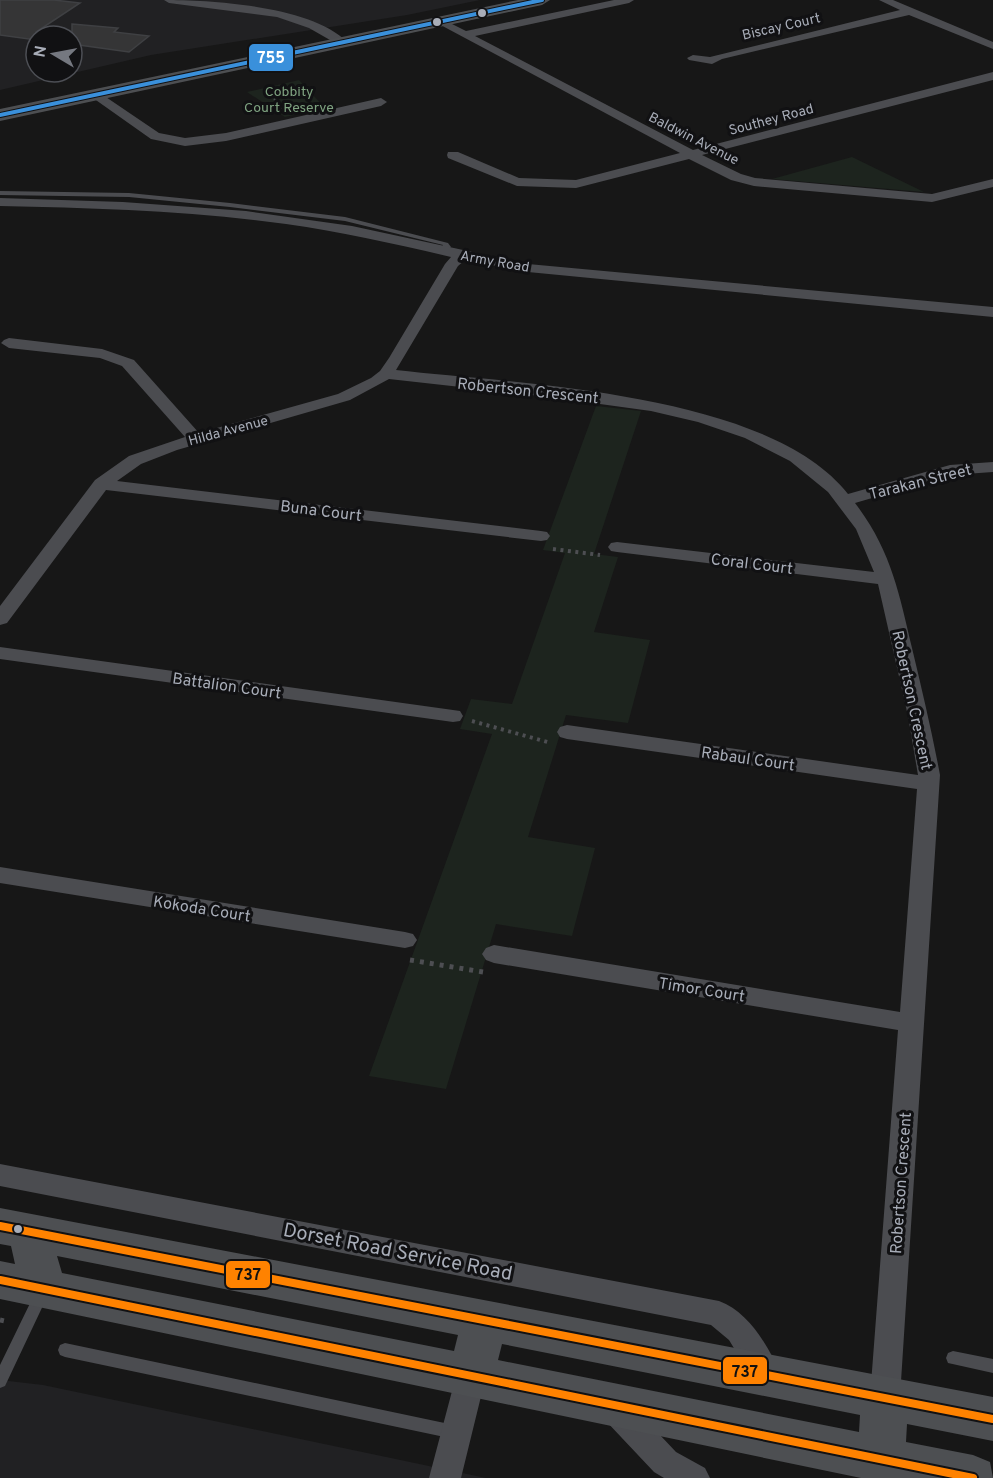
<svg xmlns="http://www.w3.org/2000/svg" width="993" height="1478" font-family="Overpass,sans-serif">
<rect width="100%" height="100%" fill="#171717"/>
<path fill="#212123" fill-rule="evenodd" d="M0,0H480L407,15L151,55L0,90ZM36,36H72V72H36Z
M0,1380L43,1385L486,1478H0Z"/>
<path fill="#1d241e" d="M299,80L325,108L285,117L247,92Z
M852,157L924,192L772,179Z
M596,406L641,411L594,554L618,557L594,632L650,640L628,723L566,715L528,837L595,848L572,936L496,924L446,1089L369,1076L492,734L460,729L471,699L512,704L565,553L543,550Z"/>
<path fill="#353536" stroke="#3f4043" stroke-width="1.5" d="M0,0H54L80,3L36,32V40L0,35Z
M72,24L118,28L114,32L149,36L129,52L72,44Z"/>
<g fill="none" stroke-linecap="round" stroke-linejoin="round">
<path stroke="#4d4e52" stroke-width="2" stroke-dasharray="1.5 2" stroke-linecap="butt" d="M274,99L283,110"/>
<path stroke="#4d4e52" stroke-width="4" stroke-dasharray="3 4.5" stroke-linecap="butt" d="M553,549L600,555
M472,721L551,743"/>
<path stroke="#4d4e52" stroke-width="5" stroke-dasharray="4 6" stroke-linecap="butt" d="M410,960L483,972
M0,1320L9,1322"/>
<path fill="#4b4c50" fill-rule="evenodd" d="M0,191L129,193L230,203L345,217L448,243L451,247L443,254L439,252L443,245L345,221L230,207L129,197L0,195Z
M41,1289L46,1291L48,1295L5,1386L0,1388V1365L36,1291Z
M65,1343L454,1425L459,1427L462,1432L459,1437L454,1439L65,1357L60,1355L58,1350L60,1345Z
M953,1351L993,1359V1373L948,1363L946,1358L948,1353Z"/>
<path fill="#4b4c50" fill-rule="evenodd" d="M164,0C212,0 312,6 347,42L341,45L337,44L309,28L277,17L169,3Z
M614,0H634L629,3L475,36L693,150L993,72V80L702,155L741,174L755,178L932,194L993,179V187L932,202L754,186L731,180L689,159L576,188L517,186L448,158L447,155L448,152H458L519,178L576,180L680,153L435,22L436,20H444L466,31Z
M879,0H893L993,42V49L909,15L722,59L712,64L689,60L687,58L693,55L710,57L900,10Z
M97,91L159,133L185,138L226,133L381,98L387,102L381,106L226,141L185,146L151,139L93,98L91,95Z
M0,198L123,202L246,211L352,226L528,264L993,307V317L528,272L465,260L458,266L396,370C519,384 768,392 848,494L950,465L993,462V472L951,475L855,503C891,550 899,593 912,648C922,690 932,732 940,775L900,1397L896,1407L885,1411L874,1407L870,1397L898,1030L494,963L486,960L482,954L486,948L494,945L900,1012L917,789L567,739L560,737L557,732L560,727L567,725L918,775L908,716L878,584L617,552L611,551L608,547L611,543L617,542L874,572L856,529L828,492L790,461L745,438L698,422L651,411L549,397L389,379L350,400L177,450L141,464L117,481L541,531L547,532L550,536L547,540L541,541L106,490L7,623L0,625V606L95,480L129,456L185,437L122,366L100,358L9,348L1,343L4,340L9,338L102,349L134,360L199,433L338,394L371,378L380,371L389,358L445,264L451,257C396,244 342,232 286,224C191,211 96,208 0,206Z
M0,647L453,710L460,711L463,716L460,721L453,722L0,659Z
M0,867L405,932L413,934L417,940L413,946L405,948L0,883Z
M0,1164L719,1301C749,1312 768,1346 781,1374L777,1383L766,1387L755,1383L729,1340L711,1325L0,1186Z
M471,1363L482,1367L486,1376L461,1478H429L456,1376L460,1367Z
M616,1396L627,1400L676,1452L705,1468L710,1478H664L654,1472L605,1420L601,1410L605,1400Z"/>
<path fill="#4d4f52" fill-rule="evenodd" d="M518,0H550L542,5L0,121V109Z
M0,1208L993,1397V1441L907,1424L906,1442L973,1455L990,1462L993,1478H861L0,1299V1261L15,1264L11,1246L0,1244ZM57,1256L458,1335L454,1351L62,1273ZM502,1344L860,1415L859,1432L498,1360Z"/>
<defs>
<path id="bus-1" d="M0,1226L993,1419
M0,1280L973,1478"/>
<path id="bus-2" d="M0,115L542,0"/>
</defs>
<use href="#bus-1" stroke="#111113" stroke-width="12"/>
<use href="#bus-2" stroke="#111113" stroke-width="6"/>
<use href="#bus-1" stroke="#ff8200" stroke-width="8"/>
<use href="#bus-2" stroke="#3a90db" stroke-width="4"/>
</g>
<g fill="#a8adb8" stroke="#111113" stroke-width="2">
<circle cx="482" cy="13" r="5"/>
<circle cx="437" cy="22" r="5"/>
<circle cx="18" cy="1229" r="5"/>
</g>
<g text-anchor="middle" stroke-width="6" stroke-linejoin="round" paint-order="stroke">
<g font-size="14" fill="#a8adb8" stroke="#111113">
<text transform="translate(781 26) rotate(-13)" y="5">Biscay Court</text>
<text transform="translate(771 119) rotate(-15)" y="5">Southey Road</text>
<text transform="translate(694 138) rotate(27)" y="5">Baldwin Avenue</text>
<text transform="translate(495 261) rotate(10)" y="5">Army Road</text>
<text transform="translate(228 430) rotate(-15)" y="5">Hilda Avenue</text>
</g>
<g font-size="14" fill="#7fa381" stroke="#111113">
<text x="289" y="96">Cobbity<tspan x="289" dy="16">Court Reserve</tspan></text>
</g>
<g font-size="16" fill="#a8adb8" stroke="#111113">
<text transform="translate(528 390) rotate(6)" y="6">Robertson Crescent</text>
<text transform="translate(920 481) rotate(-14)" y="6">Tarakan Street</text>
<text transform="translate(321 510) rotate(7)" y="6">Buna Court</text>
<text transform="translate(752 563) rotate(7)" y="6">Coral Court</text>
<text transform="translate(227 685) rotate(8)" y="6">Battalion Court</text>
<text transform="translate(913 700) rotate(78)" y="6">Robertson Crescent</text>
<text transform="translate(748 758) rotate(8)" y="6">Rabaul Court</text>
<text transform="translate(202 908) rotate(9)" y="6">Kokoda Court</text>
<text transform="translate(702 989) rotate(9)" y="6">Timor Court</text>
<text transform="translate(900 1183) rotate(-86)" y="6">Robertson Crescent</text>
</g>
<g font-size="20" fill="#a8adb8" stroke="#111113">
<text transform="translate(398 1251) rotate(11)" y="7">Dorset Road Service Road</text>
</g>
</g>
<g stroke="#111113" stroke-width="2">
<rect x="248" y="43" width="46" height="29" rx="6" fill="#3a90db"/>
<rect x="225" y="1260" width="46" height="29" rx="6" fill="#ff8200"/>
<rect x="722" y="1356" width="46" height="29" rx="6" fill="#ff8200"/>
</g>
<g font-size="16" text-anchor="middle" font-weight="bold" fill="#fff">
<text x="271" y="63">755</text>
</g>
<g font-size="16" text-anchor="middle" font-weight="bold" fill="#111">
<text x="248" y="1280">737</text>
<text x="745" y="1377">737</text>
</g>
<g transform="translate(54 54) rotate(280)"><circle r="28" fill="#111113" stroke="#4d4f55" stroke-width="1.5"/>
<path d="M0-4.5L10 22L0 15L-10 22Z" fill="#757880"/>
<text y="-9" font-size="16" font-weight="bold" text-anchor="middle" fill="#a8adb8">N</text>
</g>
</svg>
